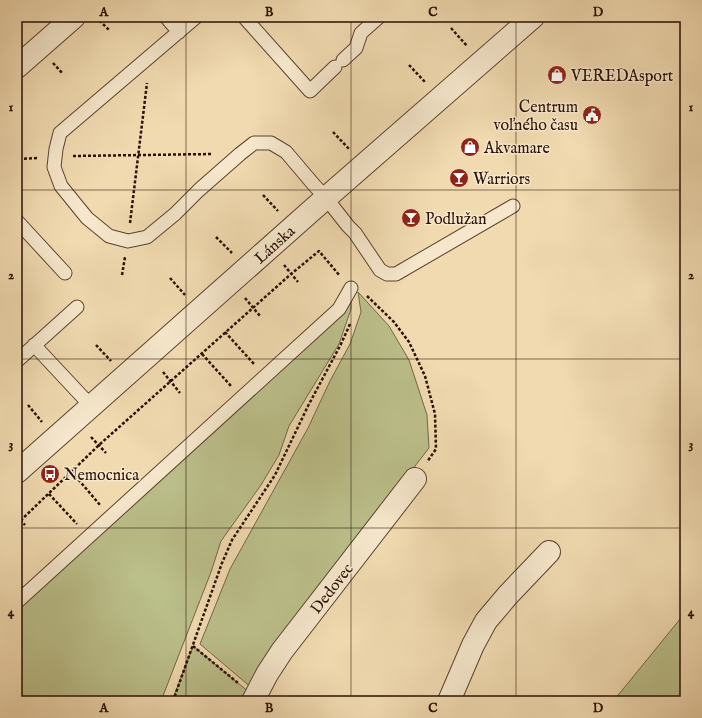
<svg xmlns="http://www.w3.org/2000/svg" width="702" height="718" font-family="'IM FELL English',serif">
<rect width="100%" height="100%" fill="#f1dab0"/>
<filter id="stains"><feTurbulence type="fractalNoise" baseFrequency=".005" numOctaves="4"/><feColorMatrix values="0 0 0 0 .2 0 0 0 0 .09 0 0 0 0 .02 0 0 0 .5 -.17"/></filter>
<radialGradient id="worn" r=".72"><stop offset=".6" stop-color="#630" stop-opacity="0"/><stop offset="1" stop-color="#630" stop-opacity=".3"/></radialGradient>
<path fill="#bbbf8a" stroke="#716746" d="M358,292L389,326L409,360L427,415L429,448L260,667L253,689L200,644L230,569L308,428L330,381L350,344L361,312Z
M351,293V309L339,344L289,426L279,455L261,485L221,541L211,572L161,701H17V607Z
M685,613V701H614L615,699Z
M193,646L255,697L253,701H172Z"/>
<g fill="none" stroke-linecap="round" stroke-linejoin="round">
<defs>
<path id="lane" d="M166,17L179,32
M196,17L60,133L56,149L54,167L61,186L87,218L109,236L128,241L147,237L175,214L199,190L240,154L254,143H271L286,152L314,185L326,198L348,226L355,233L380,270L387,274H396L513,206
M244,17L310,91L335,67
M343,60L356,48L361,33L379,17
M17,221L65,273
M34,345L91,406
M17,361L77,307
M17,602L339,309L351,288"/>
<path id="street" d="M17,67L74,17
M17,472L311,211L533,17
M253,701L267,674L282,651L415,479
M449,701L473,645L486,621L508,595L549,552"/>
</defs>
<use href="#lane" stroke="#5a422e" stroke-width="15"/>
<use href="#street" stroke="#5a422e" stroke-width="24"/>
<path stroke="#270f03" stroke-width="2.5" stroke-dasharray="3 2" stroke-linecap="butt" d="M96,17L110,31
M451,28L467,46
M53,63L63,74
M409,65L425,82
M333,132L350,150
M73,156L212,154
M19,159L38,158
M263,195L278,211
M130,223L147,83
M216,237L232,253
M284,265L298,282
M122,275L125,257
M170,278L185,295
M367,296L394,322L409,342L425,376L435,414L436,449L427,462
M245,298L260,316
M225,332L254,364
M96,345L111,361
M202,354L231,386
M163,372L180,393
M28,405L42,422
M91,437L106,453
M72,472L100,505
M49,494L77,524
M17,516L25,525
M17,524L99,445L291,274L319,251L340,276
M193,646L238,683
M173,701L222,563L232,540L275,475L308,406L341,344L350,324"/>
<use href="#lane" stroke="#f6e7cc" stroke-width="13"/>
<use href="#street" stroke="#f6e7cc" stroke-width="22"/>
</g>
<path fill="none" stroke="#270f03" stroke-width="1" stroke-opacity="0.55" d="M186,17V701M351,17V701M516,17V701M17,190H685M17,359H685M17,528H685"/>
<defs>
<symbol id="shop-disc" viewBox="-11 -11 22 22"><circle r="9.5" fill="#8f2418" stroke="#f6e7cc"/><path d="M-5-2.5h2.3a2.7 3.5 0 0 1 5.4 0H5L5.5 6h-11ZM-1.5-2.5h3a1.5 2.3 0 0 0-3 0Z" fill="#fff"/></symbol>
<symbol id="civic-disc" viewBox="-11 -11 22 22"><circle r="9.5" fill="#8f2418" stroke="#f6e7cc"/><path d="M-.6-6.5H3V-4.5H.6V-3L4-1V1h2V6H-6V1h2V-1L-.6-3ZM-1.2 2.5V6h2.4V2.5Z" fill="#fff"/></symbol>
<symbol id="bar-disc" viewBox="-11 -11 22 22"><circle r="9.5" fill="#8f2418" stroke="#f6e7cc"/><path d="M-6-5H6L.8 .8V4.5H3.5V6h-7V4.5H-.8V.8Z" fill="#fff"/></symbol>
<symbol id="bus-disc" viewBox="-11 -11 22 22"><circle r="9.5" fill="#8f2418" stroke="#f6e7cc"/><path d="M-5-6H5V4H4V6H2V4H-2V6H-4V4H-5ZM-3.5-4V0h7V-4ZM-3.5 1.2v1.5H-2V1.2ZM2 1.2v1.5H3.5V1.2Z" fill="#fff"/></symbol>
</defs>
<g fill-rule="evenodd">
<use href="#shop-disc" x="546" y="64" width="22" height="22"/>
<use href="#civic-disc" x="581" y="104" width="22" height="22"/>
<use href="#shop-disc" x="459" y="136" width="22" height="22"/>
<use href="#bar-disc" x="448" y="167" width="22" height="22"/>
<use href="#bar-disc" x="400" y="207" width="22" height="22"/>
<use href="#bus-disc" x="39" y="463" width="22" height="22"/>
</g>
<g text-anchor="middle" stroke-width="3" stroke-linejoin="round" paint-order="stroke">
<g font-size="16" fill="#270f03" stroke="#f6e7cc" text-anchor="start">
<text x="571" y="81">VEREDAsport</text>
<text x="578" y="112" text-anchor="end">Centrum<tspan x="578" dy="18">voľného času</tspan></text>
<text x="484" y="153">Akvamare</text>
<text x="473" y="184">Warriors</text>
<text x="425" y="224">Podlužan</text>
<text x="64" y="480">Nemocnica</text>
</g>
<g font-size="16" fill="#270f03" stroke="#f6e7cc">
<text transform="translate(274 244) rotate(-42)" y="6">Lánska</text>
<text transform="translate(331 588) rotate(-52)" y="6">Dedovec</text>
</g>
</g>
<rect width="702" height="718" fill="none" stroke="#f1dab0" stroke-width="44"/>
<rect x="22" y="22" width="658" height="674" fill="none" stroke="#270f03" stroke-width="1.5"/>
<g font-size="13" text-anchor="middle" font-weight="bold" fill="#270f03">
<text x="104" y="16">A</text>
<text x="269" y="16">B</text>
<text x="433" y="16">C</text>
<text x="598" y="16">D</text>
<text x="11" y="111">1</text>
<text x="691" y="111">1</text>
<text x="11" y="279">2</text>
<text x="691" y="279">2</text>
<text x="11" y="448">3</text>
<text x="691" y="448">3</text>
<text x="11" y="616">4</text>
<text x="691" y="616">4</text>
<text x="104" y="712">A</text>
<text x="269" y="712">B</text>
<text x="433" y="712">C</text>
<text x="598" y="712">D</text>
</g>
<rect width="100%" height="100%" filter="url(#stains)"/>
<rect width="100%" height="100%" fill="url(#worn)"/>
</svg>
